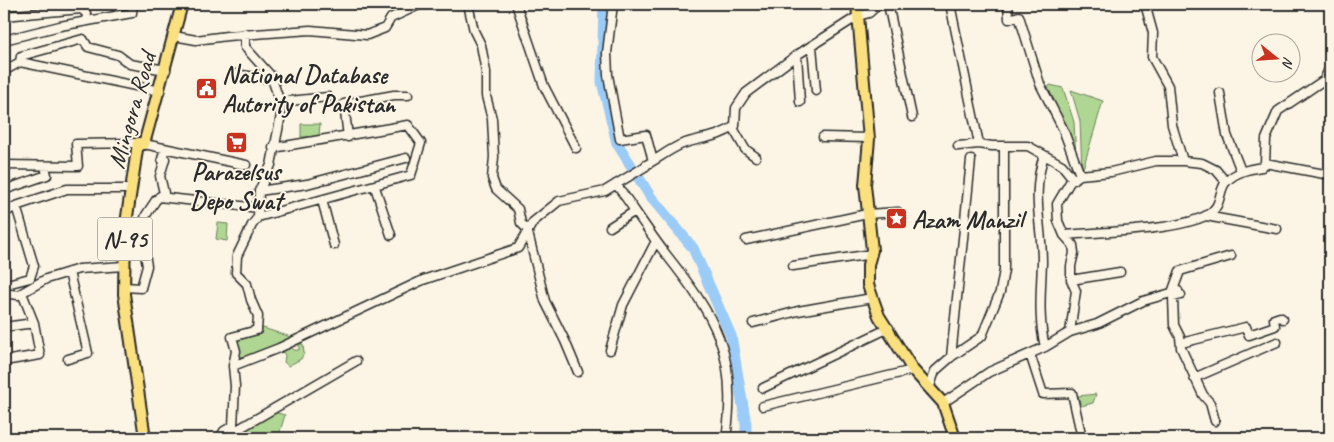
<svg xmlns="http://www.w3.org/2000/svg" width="1334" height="442" font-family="Caveat,sans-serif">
<rect width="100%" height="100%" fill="#fcf5e5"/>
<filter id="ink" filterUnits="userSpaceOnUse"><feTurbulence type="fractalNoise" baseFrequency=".02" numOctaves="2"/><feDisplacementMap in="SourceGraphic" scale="10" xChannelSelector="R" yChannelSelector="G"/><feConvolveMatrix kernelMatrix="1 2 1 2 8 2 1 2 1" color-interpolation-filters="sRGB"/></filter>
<g filter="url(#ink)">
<path fill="#afd693" stroke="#6d805f" d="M1050,85L1063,88L1074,122L1076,159L1048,88Z
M1071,90L1103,101L1082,172L1080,121Z
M301,124H320L319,136L301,137Z
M218,223L228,224L227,241L216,239Z
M260,327L294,338L236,363L235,339Z
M299,344H303L304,353L301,359L288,366L284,362L285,355L281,350L290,346L294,350H299Z
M1096,394L1093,403L1081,406L1078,396Z
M273,412L285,415L278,438H250L246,431L243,430Z"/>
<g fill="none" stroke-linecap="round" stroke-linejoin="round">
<path stroke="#9bcbf7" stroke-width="11" d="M604,4L602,82L617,143L650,196L693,248L731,336L746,424V438"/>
<defs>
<path id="minor" d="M112,4L116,7L125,4
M468,4L474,31L481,45L486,72V96L492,119L494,157L492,178L496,189L518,209L521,223L527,229L545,301L565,341L578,372
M516,4L544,86L576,148
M613,4L607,53L608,75L620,139L646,135L653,161
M888,4L912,117
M950,4L979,144
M1008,4L1009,19L1019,16L1040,84L1063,129L1080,175
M1145,4L1153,33L1152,57L1168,86L1172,125L1183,161
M4,16L81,9L86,13L88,20
M174,36L196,40L227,36L310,30L367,35L385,28L391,18L419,5L440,4
M4,40L60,26L132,13L133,4
M812,46L816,91
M797,55L800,102
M20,62L160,91
M4,71L20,62L21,56L83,39L88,47L118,55L130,64L166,70
M234,74L272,79
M1220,93L1227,135L1241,171
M280,102L328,97
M733,128L745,149L756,157
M348,137L344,104L394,95H408
M823,137L869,138
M144,144L246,165
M958,146L979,144L992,146H1028L1062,165L1074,180
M1044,155C1031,196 1042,223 1042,262C1041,292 1038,318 1045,347
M1265,163L1266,139L1278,111L1324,80L1330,67
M4,165L78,166L76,144L138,143
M646,165C657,159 669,150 680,145C700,137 716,139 735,126L736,108L746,93L797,55L858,16L869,13L879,4
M616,184C633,207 648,231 665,253C715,316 739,355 726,438
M375,187L391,235
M4,190L47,175L45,166
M259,191L307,184L406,158
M159,197L259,208
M322,200L334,245
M16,206L34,266L30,278L7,284L4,293L18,295L46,279L79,269L124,266
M4,213L16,206L67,189H131
M1206,216L1277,229
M258,217L411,175L421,143L408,125L273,148
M610,227L635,211
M1064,235C1099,232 1178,231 1207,215C1224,206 1217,190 1227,181C1237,171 1250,169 1262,167L1265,163L1330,175
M746,240L867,214L898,212
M793,266L872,254
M1071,280L1120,272
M124,287L141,288L147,266L141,230L146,215L156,200L164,193L160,176L165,159H162L165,148
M1178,291L1173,290L1180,271L1231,256
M1181,295L1173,297L1174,325L1180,337L1181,348L1203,395L1210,403L1215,421
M753,323L798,311L872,298
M4,327L34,323L22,293
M1070,332L1076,291L1071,280V266L1074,253L1073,245L1064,235L1058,221L1057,204L1070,182L1080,175L1111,172L1156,161H1183L1202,163L1216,170L1226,182
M1181,343L1246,327L1249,335L1275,326L1274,319L1280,317L1283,319
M610,350L623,305L656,241
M1030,354L1043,394L1072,393L1082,438
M951,357L971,160
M68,359L88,353L69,272
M4,361L40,355L34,323
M233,366L236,351L232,337L257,330L258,316L251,300L247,284L236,273L237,256L252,225L258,217L259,191L271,165L281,115L280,102L271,76L245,47V34
M1194,378L1277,342
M930,386L935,371L951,357L982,336L1000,292L1004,270V146
M763,388L889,328
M943,403L989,372L1045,347L1070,332L1097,324L1143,301L1178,291
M763,406L913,370
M220,438L224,431L233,426L235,386L233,366L279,348L423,280L518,248L533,222L559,201L605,191L646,166
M223,438L356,361"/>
<path id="major" d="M857,4L869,139L865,185L872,250L868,265V285L879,316L913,370L943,403L955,438
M145,438L124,294L125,230L138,143L144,144L182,4"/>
</defs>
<use href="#minor" stroke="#2b2b2b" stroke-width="11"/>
<use href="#major" stroke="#2b2b2b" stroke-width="14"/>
<use href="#minor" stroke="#fcf5e5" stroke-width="8"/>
<use href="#major" stroke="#fbe080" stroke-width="10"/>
</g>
</g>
<defs>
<symbol id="civic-square" viewBox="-11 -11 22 22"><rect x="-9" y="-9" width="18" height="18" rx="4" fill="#c8321e" stroke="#fcf5e5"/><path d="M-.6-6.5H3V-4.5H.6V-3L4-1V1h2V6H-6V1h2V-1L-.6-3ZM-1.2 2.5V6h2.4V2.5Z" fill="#fff"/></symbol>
<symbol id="supermarket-square" viewBox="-11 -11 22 22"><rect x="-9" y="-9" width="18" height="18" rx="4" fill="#c8321e" stroke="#fcf5e5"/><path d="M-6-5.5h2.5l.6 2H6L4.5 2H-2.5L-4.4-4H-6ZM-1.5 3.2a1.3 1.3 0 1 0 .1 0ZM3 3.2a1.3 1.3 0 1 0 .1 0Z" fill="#fff"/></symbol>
<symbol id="sight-square" viewBox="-11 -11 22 22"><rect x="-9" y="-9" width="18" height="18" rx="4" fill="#c8321e" stroke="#fcf5e5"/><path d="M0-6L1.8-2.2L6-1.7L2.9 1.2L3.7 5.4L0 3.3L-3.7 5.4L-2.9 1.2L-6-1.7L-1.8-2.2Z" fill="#fff"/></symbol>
</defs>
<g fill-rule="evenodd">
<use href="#civic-square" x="194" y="76" width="25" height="25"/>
<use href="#supermarket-square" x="224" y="130" width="25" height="25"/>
<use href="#sight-square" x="884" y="206" width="25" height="25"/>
</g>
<g text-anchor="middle" stroke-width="4" stroke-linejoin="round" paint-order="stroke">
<rect fill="#fcf5e5" stroke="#6a6863" stroke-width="1" x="97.5" y="217.5" width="55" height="43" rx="4"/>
<g font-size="24" font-weight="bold" fill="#2b2b2b">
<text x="125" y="247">N-95</text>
</g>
<g font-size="25" font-weight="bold" fill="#2b2b2b" stroke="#fcf5e5" text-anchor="start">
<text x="222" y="83">National Database<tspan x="222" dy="29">Autority of Pakistan</tspan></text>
<text x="236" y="180" text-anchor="middle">Parazelsus<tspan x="236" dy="29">Depo Swat</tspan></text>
<text x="912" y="228">Azam Manzil</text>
</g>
<g font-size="25" fill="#2b2b2b" stroke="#fcf5e5">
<text transform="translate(131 110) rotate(-74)" y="9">Mingora Road</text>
</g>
</g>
<rect width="1334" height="442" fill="none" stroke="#fcf5e5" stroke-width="20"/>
<rect x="10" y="10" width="1314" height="422" fill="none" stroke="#2b2b2b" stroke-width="2" filter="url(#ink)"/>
<g transform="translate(1276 58) rotate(107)"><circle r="24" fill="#fcf5e5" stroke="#a8a49b"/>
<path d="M0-4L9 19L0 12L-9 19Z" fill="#c8321e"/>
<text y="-8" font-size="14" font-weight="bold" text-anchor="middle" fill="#2b2b2b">N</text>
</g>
</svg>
